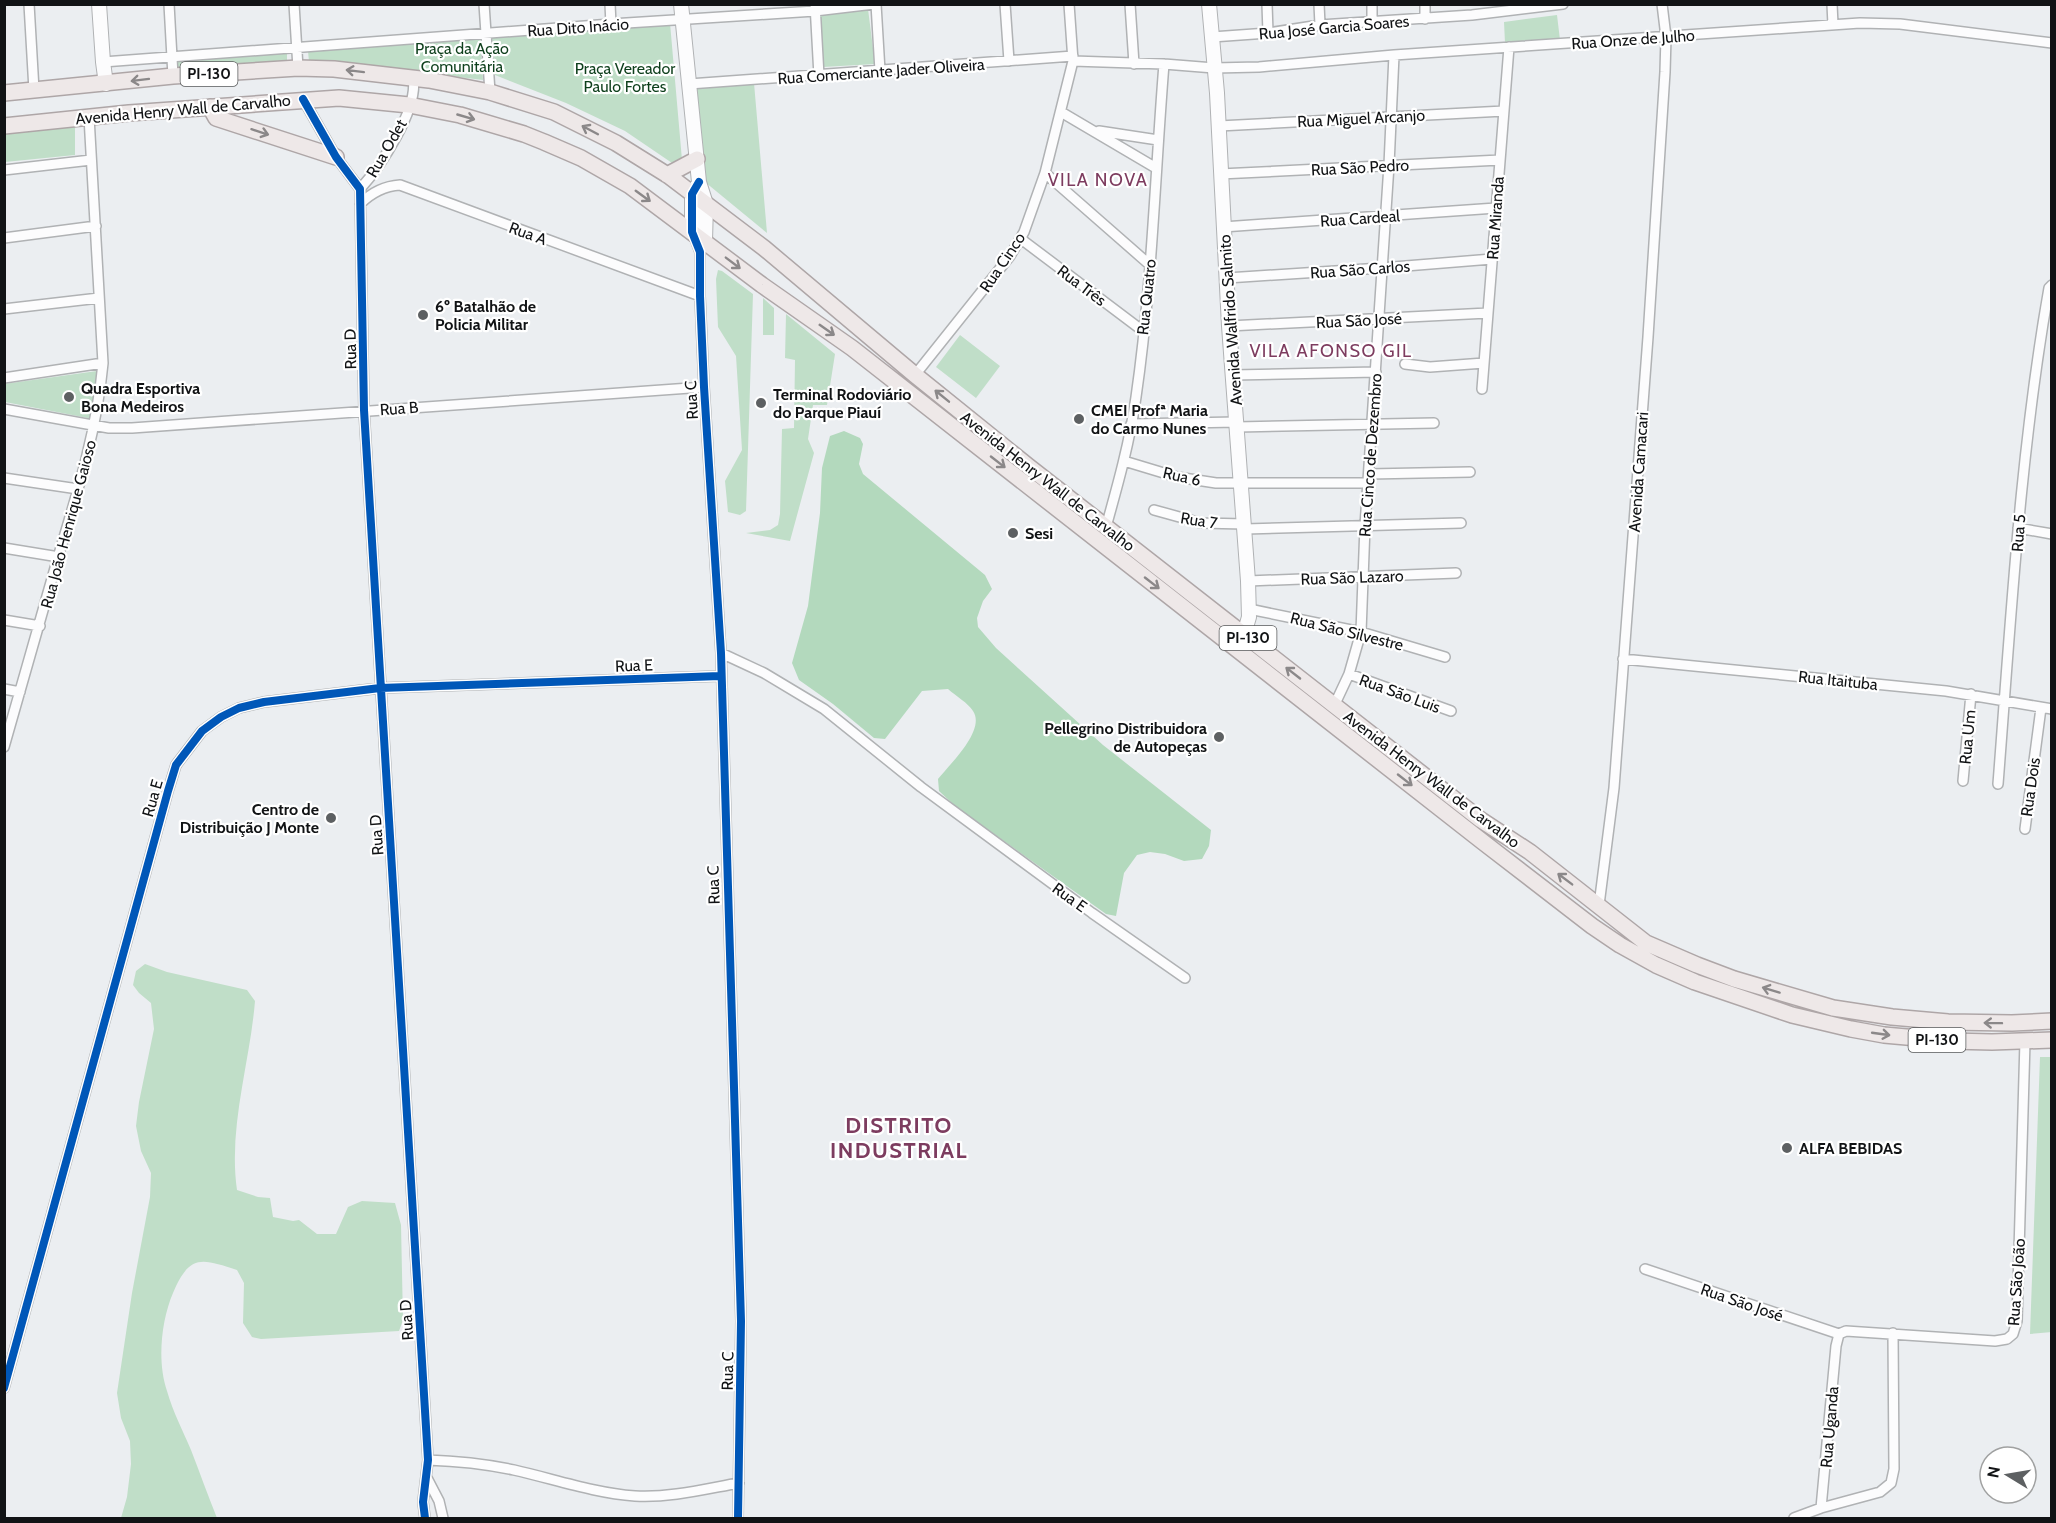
<svg xmlns="http://www.w3.org/2000/svg" width="2056" height="1523" font-family="Cabin,sans-serif">
<rect width="100%" height="100%" fill="#ebeef1"/>
<path fill="#c0dec8" d="M868,9L875,64L823,67L819,14Z
M1557,15L1560,40L1505,43L1504,22Z
M670,23L682,160L675,165L625,131L566,103L495,75L492,37Z
M480,37L483,80L345,63L309,62L308,51Z
M287,50V62L178,71L176,58Z
M754,83L767,233L705,182L696,86Z
M75,121V155L5,162L4,129Z
M718,270L722,271L753,294L746,511L740,515L728,512L725,481L742,450L736,356L718,327L716,279Z
M763,298L774,308V335H763Z
M786,314L835,354L827,405H813L808,439L814,453L790,541L746,533L770,530L778,525L780,514L782,429L794,428L795,360L785,358Z
M960,335L1000,366L976,398L936,367Z
M97,371L93,419L5,402L4,384Z
M145,964L167,972L247,990L255,1001C250,1063 228,1127 237,1190L258,1197L270,1198L273,1217L293,1221L299,1220L317,1234H336L348,1207L362,1201L395,1203L401,1225L403,1320L399,1331L261,1339L252,1337L243,1323L244,1283L237,1270C202,1259 190,1253 173,1293C161,1321 157,1362 167,1391C173,1412 183,1431 191,1450C200,1473 208,1496 217,1518H121L127,1497L131,1464L130,1441L121,1418L117,1393L132,1293L150,1197L151,1173L141,1151L136,1126L139,1102L154,1029L151,1003L139,993L133,985L136,971Z
M2040,1057H2051L2052,1332L2030,1334Z"/>
<path fill="#b3d9bd" d="M844,431L860,438L863,444L859,464L863,474L985,575L992,589L983,601L977,618L978,627L996,648L1103,745L1211,830L1209,846L1202,859L1184,861L1165,854L1150,852L1137,855L1124,873L1116,916L1106,914L955,806L939,791L938,779C950,764 986,730 973,711C968,703 956,696 948,689L922,691L885,739L874,738L833,704L799,680L792,663L808,606L820,513L822,468L830,436Z"/>
<g fill="none" stroke-linecap="round" stroke-linejoin="round">
<defs>
<path id="street" d="M29,4L34,90
M169,4L173,76
M294,4L298,68
M484,4L490,92
M610,4L611,24
M815,4L819,76
M876,4L880,71
M1005,4L1009,61
M1130,4L1134,64
M1267,4L1268,33
M1319,4L1320,25
M1372,4V22
M1832,4L1833,25
M1425,19V4
M1212,37L1268,33L1320,25L1472,15L1563,4
M1073,61L1164,64L1214,68L1259,67L1394,55L1860,23L1900,24L2052,43
M103,62L611,24L815,11L874,4
M689,84L1073,56
M303,99L336,157L360,189L364,410L428,1460L423,1502L425,1518
M1061,112L1156,168
M1219,126L1504,111
M1099,131L1158,140
M4,170L91,160
M1045,173L1150,265
M1220,174L1500,160
M360,189C380,167 419,109 413,78
M360,204C372,192 384,186 400,185L700,296
M1223,227L1496,208
M694,236L700,252V296L704,387L721,653L741,1321L738,1518
M4,238L96,226
M1021,239L1143,331
M1227,278L1381,268L1492,259
M4,309L99,298
M1229,326L1488,313
M1405,364L1430,367L1484,363
M915,375L1010,256L1024,232L1045,173L1073,61L1069,4
M1233,375L1376,372
M4,378L103,363
M1482,389L1509,47
M4,409L109,428H132L704,387
M1131,424L1237,422
M1237,427L1434,423
M1124,461L1177,477L1216,483H1368
M1369,474L1470,472
M4,478L78,489
M1154,510L1201,523L1245,524
M1106,527C1118,484 1130,441 1136,397C1152,287 1155,175 1164,64
M2018,528L2052,534
M1245,529L1461,523
M4,548L59,557
M1248,581L1456,573
M1249,609L1361,632L1445,657
M4,620L40,626
M721,653L764,673L824,709L921,787L1092,913L1185,978
M1623,659L1946,691L2052,709
M1349,674L1451,711
M4,689L20,692
M1334,706L1349,674L1361,632L1365,526L1389,165L1394,55
M4,747C23,682 41,618 59,554C78,491 97,429 103,363L89,117
M1963,781L1971,694
M1998,784C2011,618 2020,452 2049,288L2052,285
M2025,829L2041,708
M1599,905L1614,788L1648,337L1665,72L1666,37L1662,4
M1645,1269L1839,1334
M4,1388L168,791L176,765L202,731L221,717L239,708L264,702L380,688L720,676
M428,1460C457,1461 486,1464 514,1470C554,1479 594,1493 635,1496C670,1498 705,1489 739,1483
M427,1478L439,1501L443,1518
M1821,1508L1836,1346L1839,1334L1846,1331L1995,1341L2007,1339L2013,1334L2017,1321L2025,1041
M1794,1518L1821,1508L1880,1492L1891,1483L1894,1469L1893,1333"/>
<path id="secondary" d="M99,4L103,62L106,84
M681,4L699,182L706,204L705,241
M1209,4L1217,93L1229,326L1248,581L1249,617L1244,634
M692,232V194L697,186"/>
<path id="primary" d="M4,93L173,76L298,68L334,69L429,80L490,92L554,112L616,143L669,176L764,248L915,375L1028,466L1481,820L1530,852L1646,943L1697,965L1734,979L1833,1008L1892,1017L1948,1022L2012,1023L2052,1021
M210,107L216,118L336,157
M4,126L129,113L339,98L409,105L460,115L524,134L544,142L581,158L630,186L762,285L852,348L1483,842L1592,926L1620,945L1656,965L1695,982L1792,1015L1851,1029L1884,1035L1951,1041L1992,1042L2052,1040
M667,175L697,159"/>
</defs>
<use href="#street" stroke="#b0b2b4" stroke-width="12"/>
<use href="#secondary" stroke="#b0b2b4" stroke-width="16"/>
<use href="#primary" stroke="#aea6a7" stroke-width="18"/>
<use href="#street" stroke="#fcfcfd" stroke-width="9"/>
<use href="#secondary" stroke="#fcfcfd" stroke-width="14"/>
<use href="#primary" stroke="#eee8e8" stroke-width="15"/>
<defs>
<path id="cycleway" d="M303,99L336,157L360,189L364,410L428,1460L423,1502L425,1518
M699,182L692,194V232L700,252V296L704,387L721,653L741,1321L738,1518
M4,1388L168,791L176,765L202,731L221,717L239,708L264,702L380,688L720,676"/>
</defs>
<use href="#cycleway" stroke="#fff" stroke-width="11"/>
<use href="#cycleway" stroke="#0057b8" stroke-width="8"/>
</g>
<defs><path id="oneway-shaft" d="M-6 0H5M1.5-3L5.5 0L1.5 3" fill="none" stroke-width="1.6" stroke-linecap="round" stroke-linejoin="round" transform="scale(1.5)"/></defs>
<g stroke="#8b8889">
<use href="#oneway-shaft" transform="translate(355 71) rotate(-173)"/>
<use href="#oneway-shaft" transform="translate(140 80) rotate(173)"/>
<use href="#oneway-shaft" transform="translate(466 117) rotate(16)"/>
<use href="#oneway-shaft" transform="translate(590 130) rotate(-152)"/>
<use href="#oneway-shaft" transform="translate(260 132) rotate(18)"/>
<use href="#oneway-shaft" transform="translate(643 196) rotate(36)"/>
<use href="#oneway-shaft" transform="translate(733 263) rotate(37)"/>
<use href="#oneway-shaft" transform="translate(827 330) rotate(35)"/>
<use href="#oneway-shaft" transform="translate(942 396) rotate(-141)"/>
<use href="#oneway-shaft" transform="translate(998 462) rotate(38)"/>
<use href="#oneway-shaft" transform="translate(1152 583) rotate(38)"/>
<use href="#oneway-shaft" transform="translate(1293 673) rotate(-142)"/>
<use href="#oneway-shaft" transform="translate(1405 780) rotate(38)"/>
<use href="#oneway-shaft" transform="translate(1565 879) rotate(-143)"/>
<use href="#oneway-shaft" transform="translate(1771 990) rotate(-163)"/>
<use href="#oneway-shaft" transform="translate(1993 1023) rotate(-179)"/>
<use href="#oneway-shaft" transform="translate(1881 1034) rotate(8)"/>
</g>
<g fill="#5d6062" stroke="#fff" stroke-width="2">
<circle cx="423" cy="315" r="6"/>
<circle cx="69" cy="397" r="6"/>
<circle cx="761" cy="403" r="6"/>
<circle cx="1079" cy="419" r="6"/>
<circle cx="1013" cy="533" r="6"/>
<circle cx="1219" cy="737" r="6"/>
<circle cx="331" cy="818" r="6"/>
<circle cx="1787" cy="1148" r="6"/>
</g>
<g text-anchor="middle" stroke-width="4.5" stroke-linejoin="round" paint-order="stroke">
<g fill="#fff" stroke="#585a5b" stroke-width="1.5">
<rect x="180.5" y="62" width="57" height="24" rx="4.5"/>
<rect x="1219.5" y="626" width="57" height="24" rx="4.5"/>
<rect x="1908.5" y="1028" width="57" height="24" rx="4.5"/>
</g>
<g font-size="15" font-weight="bold" fill="#111315">
<text x="209" y="79">PI-130</text>
<text x="1248" y="643">PI-130</text>
<text x="1937" y="1045">PI-130</text>
</g>
<g font-size="16" fill="#111315" stroke="#fff">
<text transform="translate(578 27) rotate(-4)" y="6">Rua Dito Inácio</text>
<text transform="translate(1334 27) rotate(-5)" y="6">Rua José Garcia Soares</text>
<text transform="translate(1633 39) rotate(-4)" y="6">Rua Onze de Julho</text>
<text transform="translate(881 71) rotate(-4)" y="6">Rua Comerciante Jader Oliveira</text>
<text transform="translate(183 109) rotate(-5)" y="6">Avenida Henry Wall de Carvalho</text>
<text transform="translate(1361 118) rotate(-3)" y="6">Rua Miguel Arcanjo</text>
<text transform="translate(386 148) rotate(-60)" y="6">Rua Odet</text>
<text transform="translate(1360 167) rotate(-3)" y="6">Rua São Pedro</text>
<text transform="translate(1360 218) rotate(-4)" y="6">Rua Cardeal</text>
<text transform="translate(1495 218) rotate(-86)" y="6">Rua Miranda</text>
<text transform="translate(528 233) rotate(20)" y="6">Rua A</text>
<text transform="translate(1002 262) rotate(-56)" y="6">Rua Cinco</text>
<text transform="translate(1360 269) rotate(-4)" y="6">Rua São Carlos</text>
<text transform="translate(1082 285) rotate(37)" y="6">Rua Três</text>
<text transform="translate(1146 297) rotate(-84)" y="6">Rua Quatro</text>
<text transform="translate(1230 320) rotate(-94)" y="6">Avenida Walfrido Salmito</text>
<text transform="translate(1359 320) rotate(-3)" y="6">Rua São José</text>
<text transform="translate(350 349) rotate(-91)" y="6">Rua D</text>
<text transform="translate(691 400) rotate(-93)" y="6">Rua C</text>
<text transform="translate(399 408) rotate(-4)" y="6">Rua B</text>
<text transform="translate(1370 455) rotate(-86)" y="6">Rua Cinco de Dezembro</text>
<text transform="translate(1638 472) rotate(-86)" y="6">Avenida Camacari</text>
<text transform="translate(1182 476) rotate(13)" y="6">Rua 6</text>
<text transform="translate(1048 481) rotate(38)" y="6">Avenida Henry Wall de Carvalho</text>
<text transform="translate(1199 520) rotate(9)" y="6">Rua 7</text>
<text transform="translate(68 524) rotate(-75)" y="6">Rua João Henrique Gaioso</text>
<text transform="translate(2018 533) rotate(-86)" y="6">Rua 5</text>
<text transform="translate(1352 577) rotate(-2)" y="6">Rua São Lazaro</text>
<text transform="translate(1347 631) rotate(14)" y="6">Rua São Silvestre</text>
<text transform="translate(634 665) rotate(-2)" y="6">Rua E</text>
<text transform="translate(1838 680) rotate(6)" y="6">Rua Itaituba</text>
<text transform="translate(1400 693) rotate(20)" y="6">Rua São Luis</text>
<text transform="translate(1967 737) rotate(-85)" y="6">Rua Um</text>
<text transform="translate(1432 779) rotate(37)" y="6">Avenida Henry Wall de Carvalho</text>
<text transform="translate(2030 787) rotate(-82)" y="6">Rua Dois</text>
<text transform="translate(152 798) rotate(-74)" y="6">Rua E</text>
<text transform="translate(376 835) rotate(-94)" y="6">Rua D</text>
<text transform="translate(713 885) rotate(-92)" y="6">Rua C</text>
<text transform="translate(1070 897) rotate(36)" y="6">Rua E</text>
<text transform="translate(2016 1282) rotate(-86)" y="6">Rua São João</text>
<text transform="translate(1742 1302) rotate(19)" y="6">Rua São José</text>
<text transform="translate(406 1320) rotate(-94)" y="6">Rua D</text>
<text transform="translate(727 1371) rotate(-89)" y="6">Rua C</text>
<text transform="translate(1829 1427) rotate(-85)" y="6">Rua Uganda</text>
</g>
<g font-size="16" fill="#0e3f1c" stroke="#fff">
<text x="462" y="54">Praça da Ação<tspan x="462" dy="18">Comunitária</tspan></text>
<text x="625" y="74">Praça Vereador<tspan x="625" dy="18">Paulo Fortes</tspan></text>
</g>
<g font-size="16" font-weight="bold" fill="#111315" stroke="#fff" text-anchor="start">
<text x="435" y="312">6º Batalhão de<tspan x="435" dy="18">Policia Militar</tspan></text>
<text x="81" y="394">Quadra Esportiva<tspan x="81" dy="18">Bona Medeiros</tspan></text>
<text x="773" y="400">Terminal Rodoviário<tspan x="773" dy="18">do Parque Piauí</tspan></text>
<text x="1091" y="416">CMEI Profª Maria<tspan x="1091" dy="18">do Carmo Nunes</tspan></text>
<text x="1025" y="539">Sesi</text>
<text x="1207" y="734" text-anchor="end">Pellegrino Distribuidora<tspan x="1207" dy="18">de Autopeças</tspan></text>
<text x="319" y="815" text-anchor="end">Centro de<tspan x="319" dy="18">Distribuição J Monte</tspan></text>
<text x="1799" y="1154">ALFA BEBIDAS</text>
</g>
<g font-size="18" letter-spacing="1.5" fill="#7d3c5f" stroke="#fff">
<text x="1098" y="186">VILA NOVA</text>
<text x="1331" y="357">VILA AFONSO GIL</text>
</g>
<g font-size="22" font-weight="bold" letter-spacing="1.5" fill="#7d3c5f" stroke="#fff">
<text x="899" y="1133">DISTRITO<tspan x="899" dy="25">INDUSTRIAL</tspan></text>
</g>
</g>
<rect width="2056" height="1523" fill="none" stroke="#111315" stroke-width="12"/>
<g transform="translate(2008 1475) rotate(281)"><circle r="28" fill="#ffffff" stroke="#a0a1a1" stroke-width="1.5"/>
<path d="M0-4.5L10 22L0 15L-10 22Z" fill="#5d6062"/>
<text y="-9" font-size="16" font-weight="bold" text-anchor="middle" fill="#111315">N</text>
</g>
</svg>
